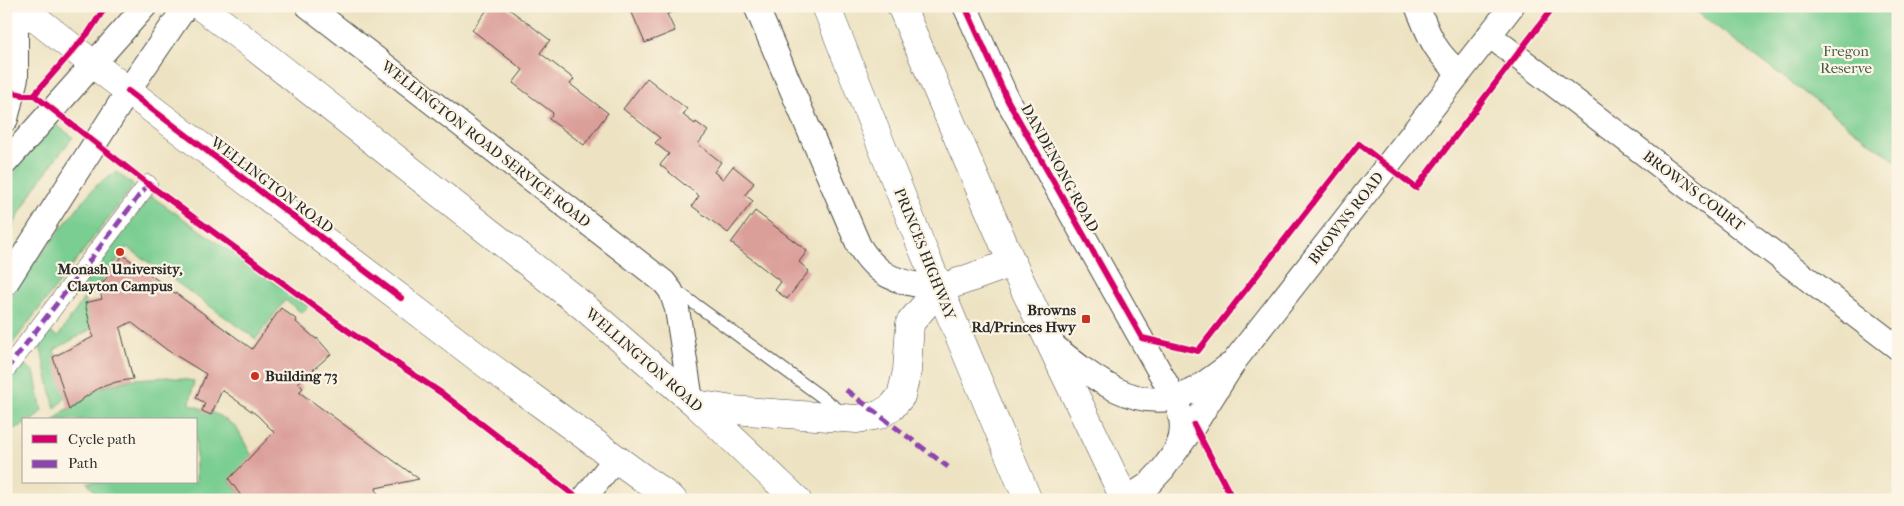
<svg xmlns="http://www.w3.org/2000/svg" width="1904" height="506" font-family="'IM FELL French Canon',serif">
<rect width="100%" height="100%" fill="#fcf5e5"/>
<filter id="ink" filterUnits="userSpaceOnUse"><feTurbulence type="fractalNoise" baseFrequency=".02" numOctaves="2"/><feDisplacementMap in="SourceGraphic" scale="10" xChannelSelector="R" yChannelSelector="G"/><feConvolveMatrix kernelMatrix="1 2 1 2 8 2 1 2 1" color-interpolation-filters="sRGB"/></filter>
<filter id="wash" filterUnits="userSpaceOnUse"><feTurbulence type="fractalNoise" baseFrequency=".0096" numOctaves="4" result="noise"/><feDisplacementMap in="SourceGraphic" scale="20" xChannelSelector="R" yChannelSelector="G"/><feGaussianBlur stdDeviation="1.12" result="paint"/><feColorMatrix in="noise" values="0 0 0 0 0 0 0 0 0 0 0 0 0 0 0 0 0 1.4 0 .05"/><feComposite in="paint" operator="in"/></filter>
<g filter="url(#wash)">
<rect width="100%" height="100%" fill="#ede3c3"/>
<path fill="#7ace92" stroke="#527c5e" d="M1689,6H1898V163Z
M56,125L73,137C47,170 21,203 6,243V177Z
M116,172L134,185L6,352V304L16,286L86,197L96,186Z
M151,196L308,306L302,313L285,300L256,339L127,247L100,283L101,291L87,295L81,289Z
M84,298L93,328L54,350L68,395L55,409L40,346L50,332L58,337Z
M21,363L34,371L42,411L33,420H24V425L6,431V383Z
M168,377L194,381L190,404L220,416L236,427L252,456L229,479L244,500H101L87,482H196V420H54L68,408L69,410L99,388L133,379Z"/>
<g id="blocks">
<path fill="#db9f9a" d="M490,6H505L550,40L540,53L574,79L570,84L608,113L584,145L549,119L553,113L513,83L523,70L472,30Z
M629,6H685L667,14L675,31L645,43Z
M647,78L687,109L683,115L695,124L696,122L708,131L698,144L721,162L714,172L723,179L733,166L754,183L745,195L753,201L728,233L692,206L699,196L660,165L669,154L655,143L660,138L623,109Z
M755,211L807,251L799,262L809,271L787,299L775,290L781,282L731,243Z
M123,255L252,349L281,308L297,320L296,322L316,339L317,338L331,354L298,383L303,388L299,392L419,479L376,488L379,500H320V497L316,500H244L229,479L274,432L257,415L222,390L211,415L202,411L205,403L196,398L206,374L167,350L131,322L120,328L133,379L116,382L99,388L84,398L69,410L53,357L93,337L85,303L102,299L99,288Z"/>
</g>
</g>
<g filter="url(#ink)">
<use href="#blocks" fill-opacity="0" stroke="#484742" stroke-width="1"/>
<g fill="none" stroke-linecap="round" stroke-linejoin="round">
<defs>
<path id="service" d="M673,288L842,412"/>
<path id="pedestrian" d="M6,370L148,184"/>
<path id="minor" d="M308,6L664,282L671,291L677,309L691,400
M756,6L859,246C882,282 900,281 939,289
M965,6L1008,101L1176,401C1182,416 1185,431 1178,446
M1417,6C1429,35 1434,52 1459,72
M1489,35L1898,348
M6,119L16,78V6
M6,162L145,6
M6,283L134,82L186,6
M1050,343C1086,372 1132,414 1183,395C1199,389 1214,376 1228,366
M583,500L616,458
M1125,500L1149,484L1163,469L1193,427L1236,359L1512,6"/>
<path id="trunk" d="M20,6L93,64L489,366L673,500
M200,6L249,43L583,306L696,404L797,500
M826,6L921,245L1028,500
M901,6L1012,263L1125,500
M696,404L733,410L857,419L879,415L892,407L901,396L907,371L910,323L939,289L1012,263"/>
</defs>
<use href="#service" stroke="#484742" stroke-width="13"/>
<use href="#pedestrian" stroke="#484742" stroke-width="19"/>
<use href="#minor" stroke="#484742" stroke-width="26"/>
<use href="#trunk" stroke="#484742" stroke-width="29"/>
<use href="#service" stroke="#fff" stroke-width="11"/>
<use href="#pedestrian" stroke="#fff" stroke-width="18"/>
<use href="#minor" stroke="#fff" stroke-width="24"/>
<use href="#trunk" stroke="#fff" stroke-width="28"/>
<path stroke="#8e44ad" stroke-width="5" stroke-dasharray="10 5" stroke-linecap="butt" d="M6,370L148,184
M846,390L948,467"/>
<defs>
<path id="cycleway" d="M965,6L1008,101L1142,338L1198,351L1359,144L1416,188L1554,6
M6,91L23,95H34L148,184L351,333L443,394L580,500
M128,91L401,298
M34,95L89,32L106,6
M1194,425L1233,500"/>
</defs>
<use href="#cycleway" stroke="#fcf5e5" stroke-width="9"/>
<use href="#cycleway" stroke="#d6006c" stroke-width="6"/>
</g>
</g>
<g fill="#c8321e" stroke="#fcf5e5" stroke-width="2">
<circle cx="120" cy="252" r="5"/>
<rect x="1081" y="314" width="10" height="10" rx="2.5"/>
<circle cx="255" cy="376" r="5"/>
</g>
<g text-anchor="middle" stroke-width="4.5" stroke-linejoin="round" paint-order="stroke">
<g font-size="15" fill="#435c4a" stroke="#fcf5e5">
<text x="1846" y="56">Fregon<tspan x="1846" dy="17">Reserve</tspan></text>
</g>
<g font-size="15" fill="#2b2b2b" stroke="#fcf5e5">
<text transform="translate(486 144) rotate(38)" y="5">WELLINGTON ROAD SERVICE ROAD</text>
<text transform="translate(1060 168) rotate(61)" y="5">DANDENONG ROAD</text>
<text transform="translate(272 185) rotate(37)" y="5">WELLINGTON ROAD</text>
<text transform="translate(1694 191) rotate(37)" y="5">BROWNS COURT</text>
<text transform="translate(1346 218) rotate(-52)" y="5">BROWNS ROAD</text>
<text transform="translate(925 254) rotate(68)" y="5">PRINCES HIGHWAY</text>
<text transform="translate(644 360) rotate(41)" y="5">WELLINGTON ROAD</text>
</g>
<g font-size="15" font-weight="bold" fill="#2b2b2b" stroke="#fcf5e5">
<text x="120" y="274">Monash University,<tspan x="120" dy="17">Clayton Campus</tspan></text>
<text x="1076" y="315" text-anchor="end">Browns<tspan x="1076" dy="17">Rd/Princes Hwy</tspan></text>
<text x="265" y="381" text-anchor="start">Building 73</text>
</g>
</g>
<rect width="1904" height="506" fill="none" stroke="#fcf5e5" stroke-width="25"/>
<rect x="22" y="418" width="175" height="65" fill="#fcf5e5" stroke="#a8a49b"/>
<rect x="32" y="435" width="25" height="8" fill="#d6006c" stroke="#a8a49b"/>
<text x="68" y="444" font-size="15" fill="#2b2b2b">Cycle path</text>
<rect x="32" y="460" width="25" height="8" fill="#8e44ad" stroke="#a8a49b"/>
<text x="68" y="468" font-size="15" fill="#2b2b2b">Path</text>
</svg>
